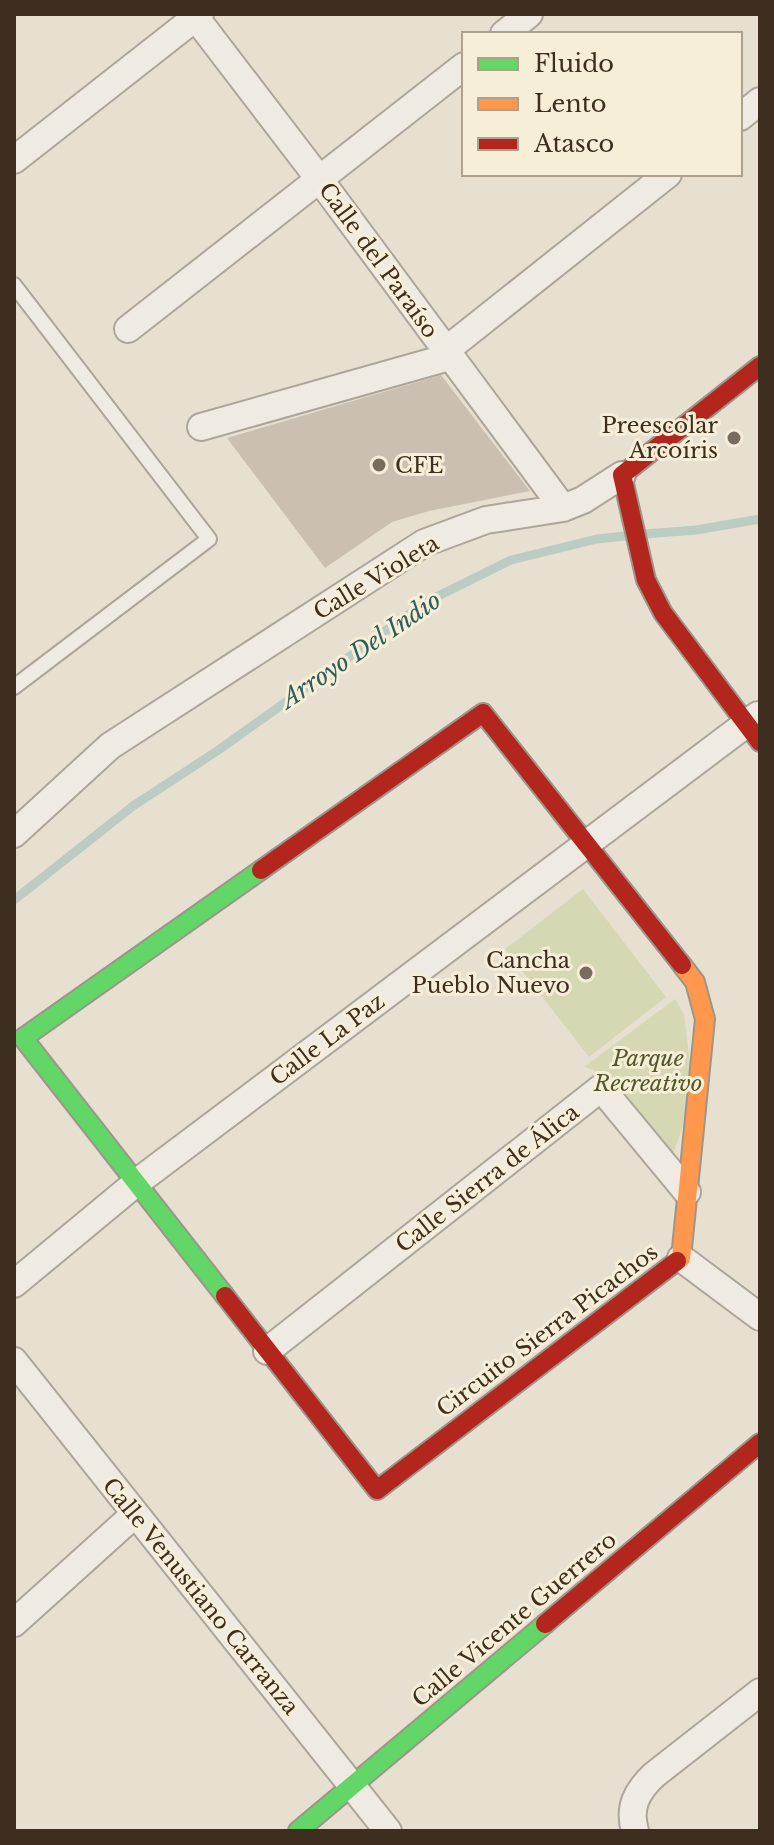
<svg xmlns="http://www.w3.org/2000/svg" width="774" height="1845" font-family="'Libre Baskerville',serif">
<rect width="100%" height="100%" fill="#e7e0d1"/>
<path fill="#d6d7b3" d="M583,889L666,997L589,1057L505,949Z
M675,999L684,1014L690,1063L688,1111L671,1160L637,1123L594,1070L584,1067Z"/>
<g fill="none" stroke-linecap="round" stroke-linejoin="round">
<path stroke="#bcccc2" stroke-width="9" d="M644,534L696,530L760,519
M14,900L133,806L220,749L426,602L511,560L597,539L625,536"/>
</g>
<path fill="#cbbfb2" d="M441,375L530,491L429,511L392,522L325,568L227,438Z"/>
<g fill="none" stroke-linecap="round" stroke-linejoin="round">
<defs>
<path id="lane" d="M14,285L209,539L14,687"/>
<path id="street" d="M193,14L320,180L563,508
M504,34L529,14
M740,117L760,101
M14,160L200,14
M128,329L464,66
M445,351L668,174
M201,427L449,357
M14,834L110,746L424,543L486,520L563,508L583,500L622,475
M681,1258L760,1317
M14,1284L136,1183L758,715
M267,1351L601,1088L687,1192
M14,1361L388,1831
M14,1623L135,1514
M635,1831C628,1807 637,1791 654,1775L760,1692"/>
<path id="fast" d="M225,1296L23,1038L261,870
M298,1831L545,1624"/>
<path id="slow" d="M677,1261L681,1258L705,1019L695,982L682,965"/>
<path id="jam" d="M760,366L622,475L646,580L663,613L760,742
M483,713L682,965
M261,870L483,713
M225,1296L377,1490L677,1261
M545,1624L760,1443"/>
</defs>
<use href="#lane" stroke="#ada599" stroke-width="18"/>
<use href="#street" stroke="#ada599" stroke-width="30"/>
<use href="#fast" stroke="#9c958a" stroke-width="22"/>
<use href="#slow" stroke="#9c958a" stroke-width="22"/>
<use href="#jam" stroke="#9c958a" stroke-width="22"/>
<use href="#lane" stroke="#efebe3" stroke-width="14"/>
<use href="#street" stroke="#efebe3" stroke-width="26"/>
<use href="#fast" stroke="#63d668" stroke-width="18"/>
<use href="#slow" stroke="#ff974d" stroke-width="18"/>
<use href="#jam" stroke="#b3261e" stroke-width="18"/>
</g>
<g fill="#786c5e" stroke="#f7eed8" stroke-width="3">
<circle cx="734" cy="438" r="8"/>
<circle cx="379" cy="465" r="8"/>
<circle cx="586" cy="973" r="8"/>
</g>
<g text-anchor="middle" stroke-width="6" stroke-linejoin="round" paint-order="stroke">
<g font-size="22" fill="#3d2e20" stroke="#f7eed8">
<text transform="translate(379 260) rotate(54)" y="8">Calle del Paraíso</text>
<text transform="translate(376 577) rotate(-31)" y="8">Calle Violeta</text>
<text transform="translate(327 1039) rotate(-37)" y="8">Calle La Paz</text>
<text transform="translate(487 1178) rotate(-38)" y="8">Calle Sierra de Álica</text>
<text transform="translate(547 1330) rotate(-37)" y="8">Circuito Sierra Picachos</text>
<text transform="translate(201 1596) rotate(51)" y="8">Calle Venustiano Carranza</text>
<text transform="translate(514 1619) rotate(-40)" y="8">Calle Vicente Guerrero</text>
</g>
<g font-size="22" fill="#3d2e20" stroke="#f7eed8" text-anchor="end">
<text x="718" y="433">Preescolar<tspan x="718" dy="25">Arcoíris</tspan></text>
<text x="395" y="473" text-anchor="start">CFE</text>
<text x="570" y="968">Cancha<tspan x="570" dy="25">Pueblo Nuevo</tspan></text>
</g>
<g font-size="22" font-style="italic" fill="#4d5a26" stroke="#f7eed8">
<text x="648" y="1066">Parque<tspan x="648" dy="25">Recreativo</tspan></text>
</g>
<g font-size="24" font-style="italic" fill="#2f5d5a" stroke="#f7eed8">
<text transform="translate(361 650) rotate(-34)" y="8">Arroyo Del Indio</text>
</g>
</g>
<rect width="774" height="1845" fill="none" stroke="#3d2e20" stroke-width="32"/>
<rect x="462" y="32" width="280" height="144" fill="#f7eed8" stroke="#ada18e" stroke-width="2"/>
<rect x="478" y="58" width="40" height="12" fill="#63d668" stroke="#ada18e" stroke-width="2"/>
<text x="534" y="72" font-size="24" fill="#3d2e20">Fluido</text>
<rect x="478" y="98" width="40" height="12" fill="#ff974d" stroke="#ada18e" stroke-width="2"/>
<text x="534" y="112" font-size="24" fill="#3d2e20">Lento</text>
<rect x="478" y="138" width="40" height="12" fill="#b3261e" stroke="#ada18e" stroke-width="2"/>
<text x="534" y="152" font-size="24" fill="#3d2e20">Atasco</text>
</svg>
